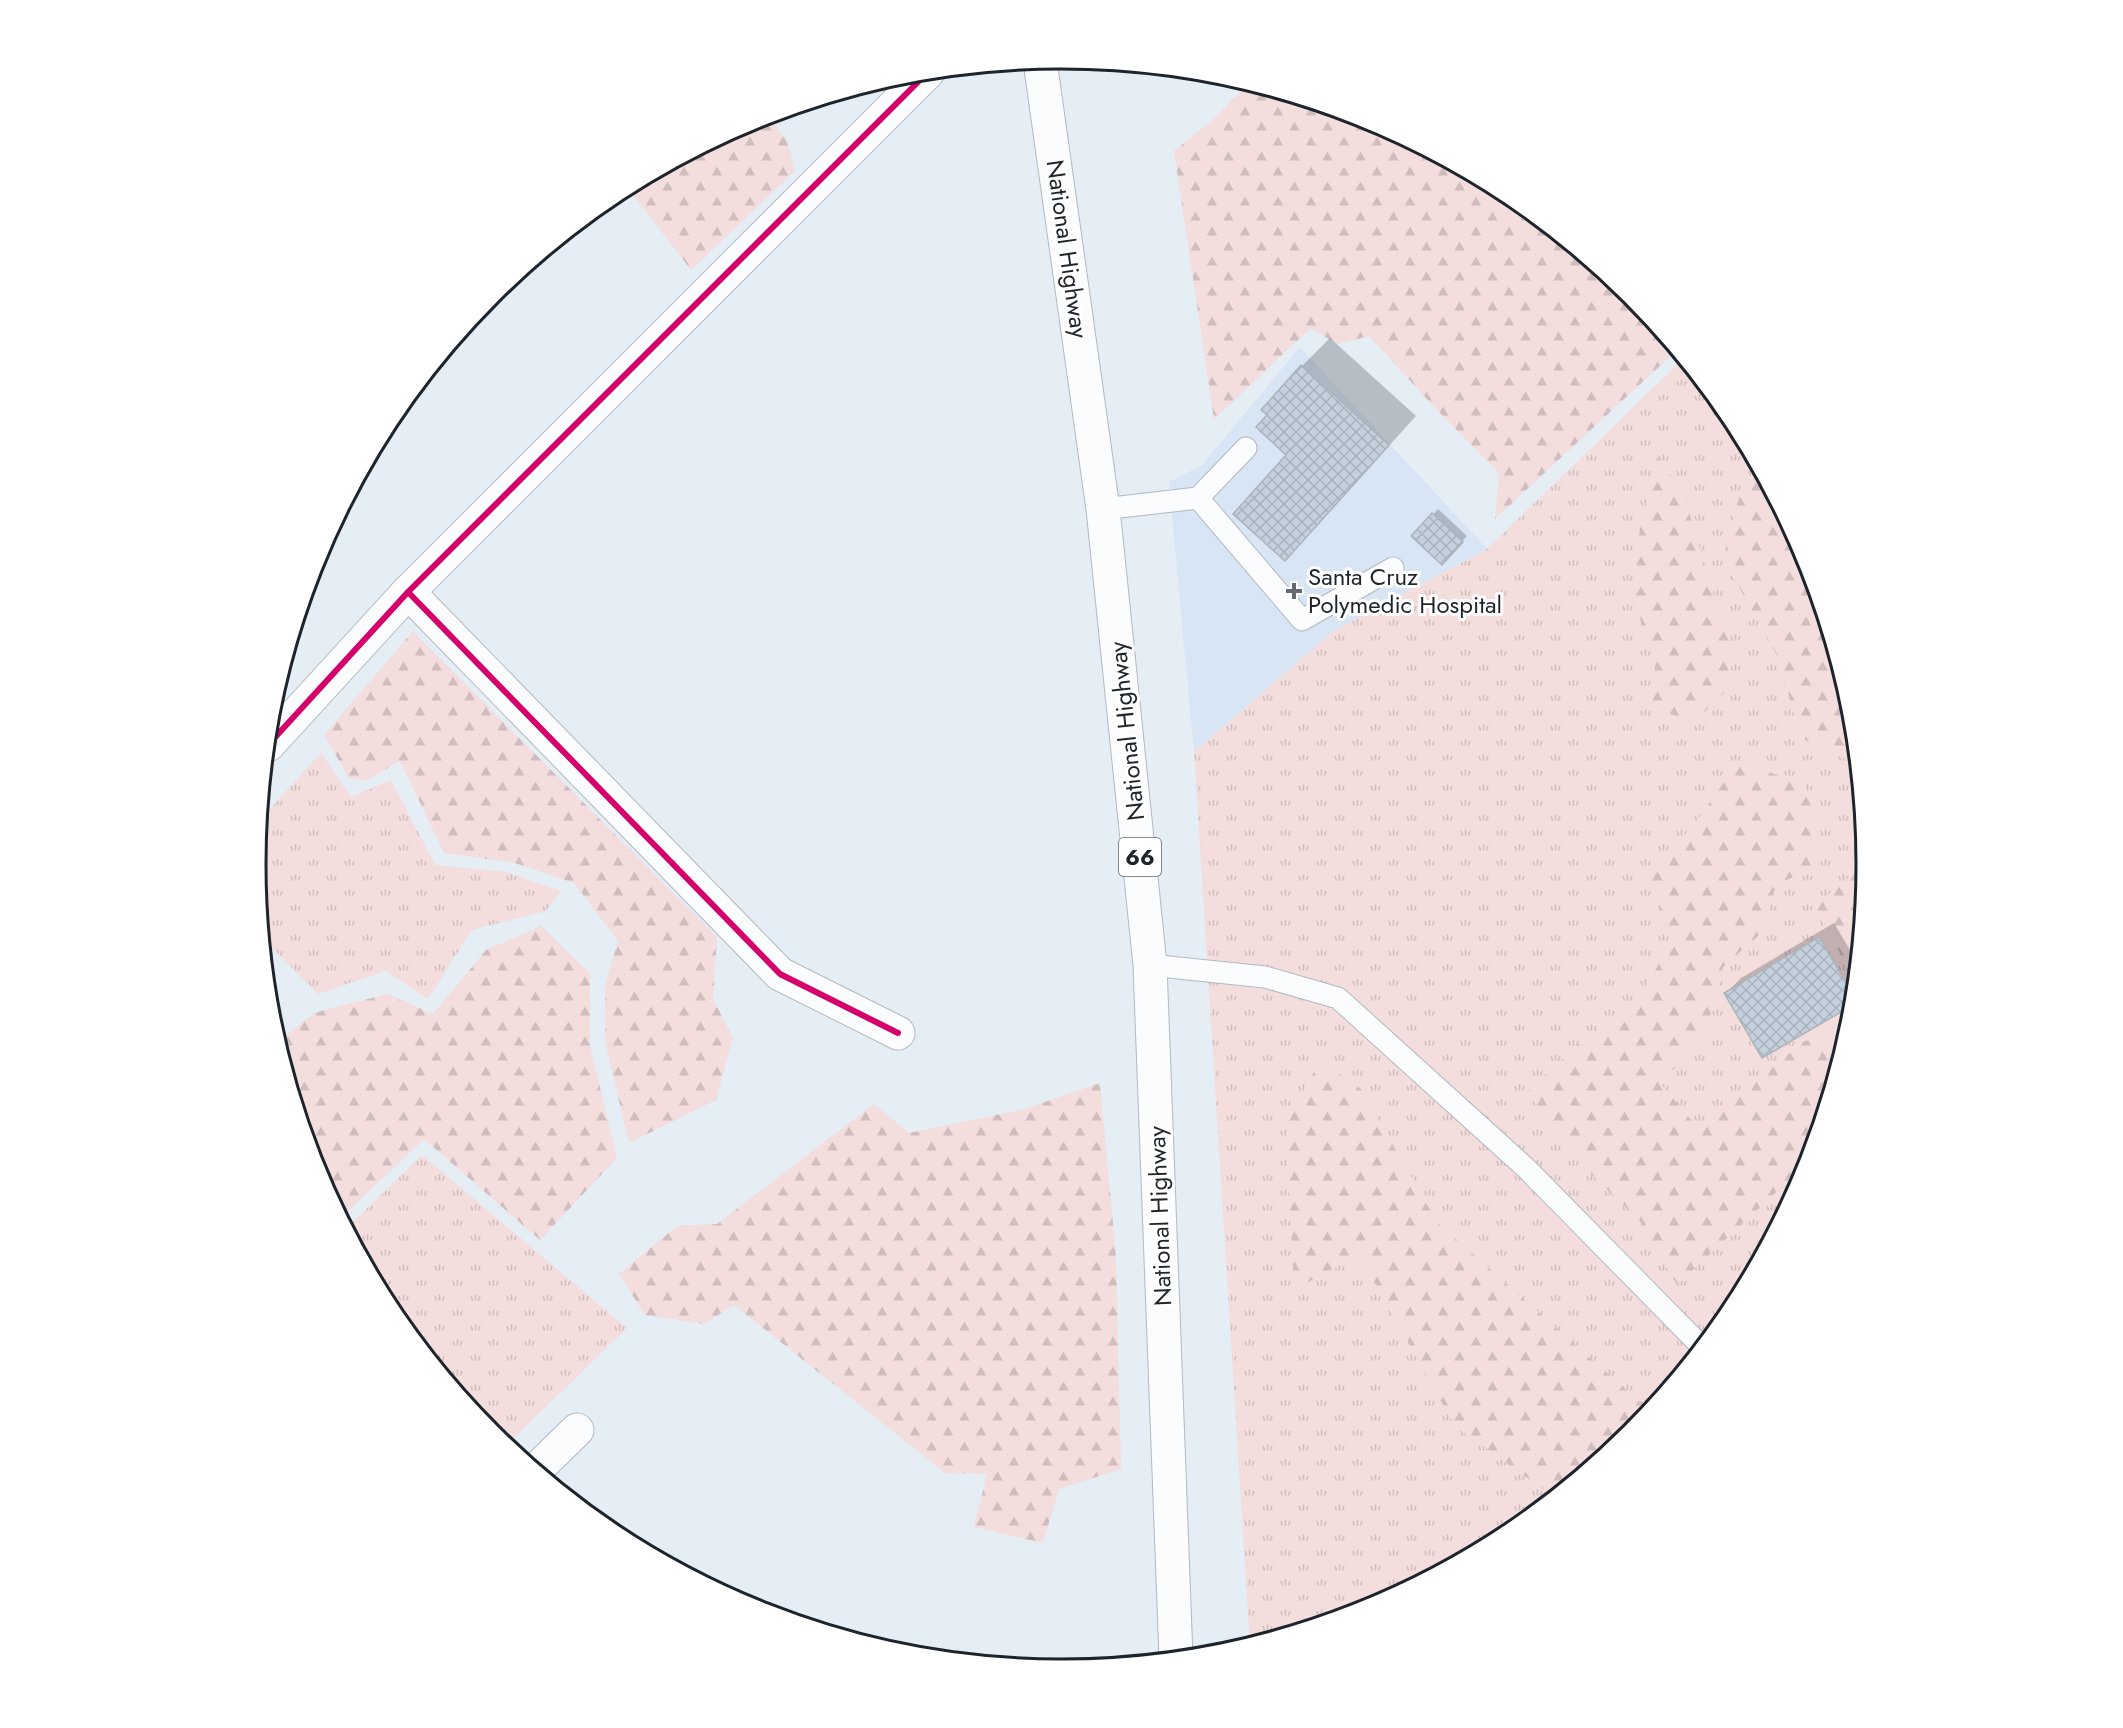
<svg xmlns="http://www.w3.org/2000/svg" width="2123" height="1728" font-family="Jost,sans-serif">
<defs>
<pattern id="grass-tufts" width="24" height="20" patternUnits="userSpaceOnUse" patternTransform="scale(1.5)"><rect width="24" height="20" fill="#f3dddd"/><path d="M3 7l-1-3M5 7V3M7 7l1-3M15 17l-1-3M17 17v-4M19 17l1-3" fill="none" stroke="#d0bebe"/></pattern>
<pattern id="forest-firs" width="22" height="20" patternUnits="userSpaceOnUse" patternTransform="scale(1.5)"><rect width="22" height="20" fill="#f3dddd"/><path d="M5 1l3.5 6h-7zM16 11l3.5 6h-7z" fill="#d0bebe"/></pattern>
<pattern id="building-cross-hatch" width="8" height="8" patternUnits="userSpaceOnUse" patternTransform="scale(1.5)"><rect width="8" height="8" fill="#c5d0dd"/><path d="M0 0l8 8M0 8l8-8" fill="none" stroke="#a9b2be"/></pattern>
</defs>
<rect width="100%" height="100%" fill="#e5edf5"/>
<path fill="#d7e5f4" d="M1300,347L1487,549L1332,632L1194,752L1169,482L1202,465Z"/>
<path fill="url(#grass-tufts)" d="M1684,358L1731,417L1806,556L1852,707L1867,864L1851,1021L1806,1173L1731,1312L1631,1434L1509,1534L1369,1608L1250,1644L1194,752L1332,632L1487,549Z
M321,753L351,797L391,780L435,865L506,872L561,891L546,911L472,930L428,999L385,971L318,994L263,939L256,864L260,820Z
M422,1155L627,1328L512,1440L508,1446L492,1433L392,1311L347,1228Z"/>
<path fill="url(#forest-firs)" d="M1249,83L1370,120L1509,194L1631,295L1677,350L1495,519L1499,473L1437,410L1369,336L1337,344L1311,328L1214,419L1174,151L1215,118Z
M767,115L787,140L795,171L691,270L627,187L754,120Z
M1657,457L1683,492L1714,596L1735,655L1724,693L1695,721L1652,709L1655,666L1634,599L1640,527Z
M1762,473L1806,556L1852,707L1856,755L1847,760L1801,738L1777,655L1723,558L1741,490Z
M413,631L717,937L713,999L733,1038L716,1100L629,1143L605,1041V985L618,941L574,883L515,863L444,853L400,761L366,781L349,778L324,735Z
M1739,761L1805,785L1820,836L1815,867L1776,885L1764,931L1723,967L1705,1037L1660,1083L1697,1127L1805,1041L1847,1037L1814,1145L1788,1181L1677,1285L1641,1222L1591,1174L1527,1092L1587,1036L1639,999L1672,940L1648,873L1693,826Z
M1867,862V864L1855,983L1815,906Z
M541,926L590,973V1046L617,1158L540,1240L424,1139L342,1217L317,1172L278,1041L314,1013L387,994L433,1014L486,950Z
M1320,1060L1361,1089L1437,1222L1650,1411L1631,1434L1554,1497L1455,1426L1359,1255L1294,1290L1286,1125Z
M1100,1083L1116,1256L1121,1469L1059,1489L1043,1543L974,1527L987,1474L945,1473L734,1305L704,1324L645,1315L619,1274L677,1226L717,1224L874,1104L909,1133L1021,1110Z"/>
<path fill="#0003" d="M1330,338L1416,416L1313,530L1285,559L1288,455L1302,366Z
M1438,509L1467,536L1442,563L1413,536Z
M1834,923L1857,962L1853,1003L1763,1056L1726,993L1741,978Z"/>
<path fill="url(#building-cross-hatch)" stroke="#acb3ba" stroke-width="1.5" d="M1301,365L1389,445L1285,561L1233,514L1286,455L1256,427L1267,415L1261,410Z
M1432,513L1463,542L1442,565L1411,536Z
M1819,937L1854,996L1853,1005L1762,1058L1724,993Z"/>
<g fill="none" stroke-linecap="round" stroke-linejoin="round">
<defs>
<path id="lane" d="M1246,448L1198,498L1302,620L1393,568
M1103,509L1198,498
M1150,965L1265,977L1338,998L1527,1169L1702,1347"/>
<path id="street" d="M408,592L780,974L898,1033
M536,1470L577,1430"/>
<path id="secondary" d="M268,745L408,592L928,72"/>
<path id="primary" d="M1040,61L1103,509L1150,965L1176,1658"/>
</defs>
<use href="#lane" stroke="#b2b9c0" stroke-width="23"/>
<use href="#street" stroke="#b2b9c0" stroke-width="35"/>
<use href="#secondary" stroke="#b2b9c0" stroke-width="35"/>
<use href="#primary" stroke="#b2b9c0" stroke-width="35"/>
<use href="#lane" stroke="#fbfcfe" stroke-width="21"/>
<use href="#street" stroke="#fbfcfe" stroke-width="33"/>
<use href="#secondary" stroke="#fbfcfe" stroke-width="33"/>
<use href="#primary" stroke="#fbfcfe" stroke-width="33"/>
<defs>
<path id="cycleway" d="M408,592L780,974L898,1033
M268,745L408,592L928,72"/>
</defs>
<use href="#cycleway" stroke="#fff" stroke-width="10"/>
<use href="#cycleway" stroke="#d6006c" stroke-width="6"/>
</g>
<path fill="#636a72" stroke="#fff" stroke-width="2" d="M1291 582h6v6h6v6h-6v6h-6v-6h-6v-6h6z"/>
<g text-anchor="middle" stroke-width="6" stroke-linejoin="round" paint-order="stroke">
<rect fill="#fff" stroke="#61666b" stroke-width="1.5" x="1119" y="838" width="42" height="38" rx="4.5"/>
<g font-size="22" font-weight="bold" fill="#1d242b">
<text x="1140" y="865">66</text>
</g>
<g font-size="24" fill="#1d242b" stroke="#fff">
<text transform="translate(1067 249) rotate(82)" y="8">National Highway</text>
<text transform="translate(1127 731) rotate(-96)" y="8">National Highway</text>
<text transform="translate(1160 1216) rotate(-92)" y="8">National Highway</text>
</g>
<g font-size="24" fill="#1d242b" stroke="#fff" text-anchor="start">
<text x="1308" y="585">Santa Cruz<tspan x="1308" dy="28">Polymedic Hospital</tspan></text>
</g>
</g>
<path d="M0 0H2123V1728H0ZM266 864a795 795 0 1 1 1590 0a795 795 0 1 1-1590 0Z" fill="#fff" fill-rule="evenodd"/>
<path fill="none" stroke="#1d242b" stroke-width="3" d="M266 864a795 795 0 1 1 1590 0a795 795 0 1 1-1590 0Z"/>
</svg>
